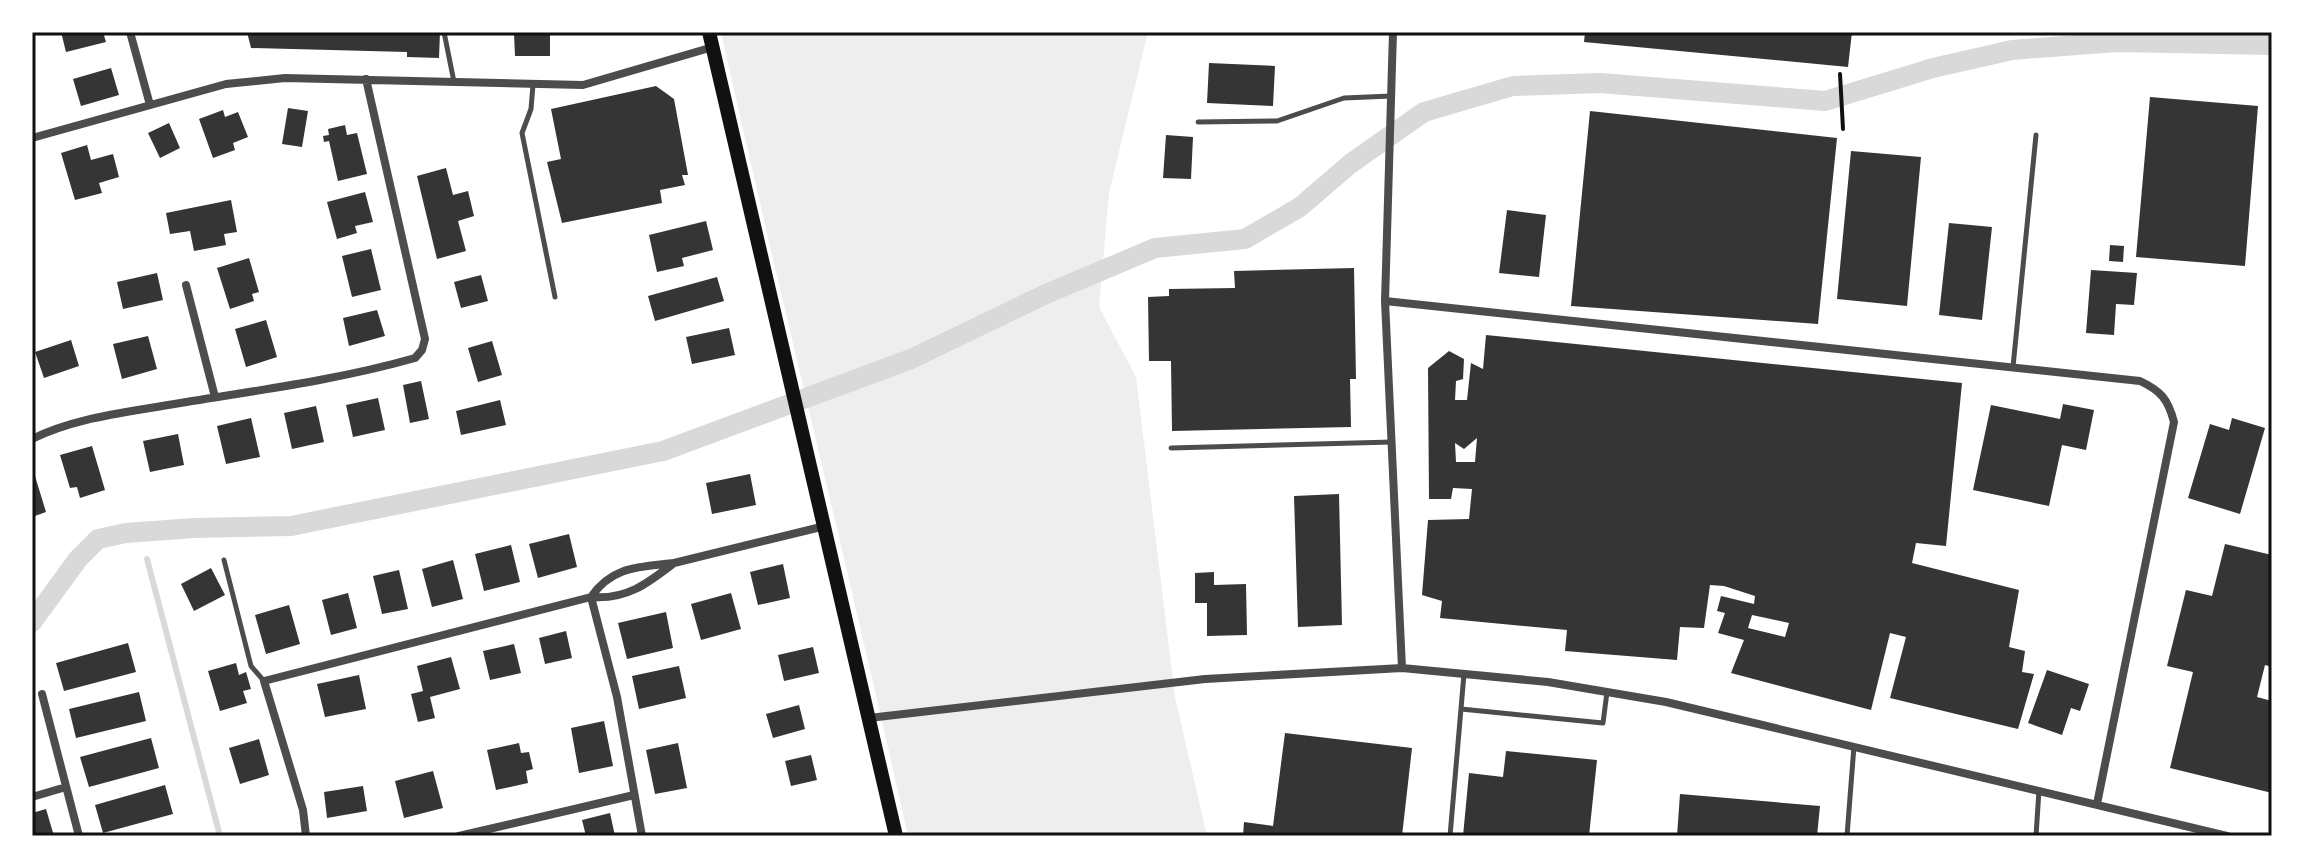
<svg xmlns="http://www.w3.org/2000/svg" width="2304" height="868" font-family="Lora,serif">
<rect width="100%" height="100%" fill="#fff"/>
<path fill="#eee" d="M721,32H1148L1109,193L1099,307L1136,377L1175,697L1207,836H908C848,567 781,301 721,32Z"/>
<g fill="none" stroke-linecap="round" stroke-linejoin="round">
<path stroke="#d9d9d9" stroke-width="6" d="M2117,42L2118,34
M147,559L220,836"/>
<path stroke="#d9d9d9" stroke-width="20" d="M32,622L78,559L98,539L126,533L194,528L291,526L663,451L911,359L1046,294L1155,248L1245,239L1300,207L1350,164L1424,112L1513,86L1600,83L1825,101L1933,68L2012,50L2117,42L2272,45"/>
</g>
<path fill="#353535" fill-rule="evenodd" d="M61,32H103L106,42L66,52Z
M247,32H440L439,58L407,57V52L251,48Z
M532,32H550V56H515L514,33Z
M1585,32H1852L1848,67L1584,42Z
M1209,63L1275,66L1273,106L1207,103Z
M111,68L119,95L81,106L73,79Z
M656,86L674,99L688,175H682L685,185L660,190L662,203L562,223L547,162L561,159L551,109Z
M2150,97L2258,106L2245,266L2136,257Z
M288,108L308,111L302,147L282,144Z
M223,110L225,117L238,112L248,137L233,143L235,150L213,158L199,119Z
M1590,111L1837,138L1818,324L1571,306Z
M169,123L180,148L160,158L148,133Z
M345,125L347,135L357,133L367,174L338,181L329,141L324,142L323,136L329,135L328,129Z
M1166,135L1193,137L1191,179L1163,178Z
M87,145L91,160L113,154L119,177L99,183L102,193L75,200L61,153Z
M1851,151L1921,157L1907,306L1837,299Z
M446,168L453,195L468,191L474,216L458,221L466,251L437,259L417,176Z
M365,192L373,222L355,226L357,233L337,239L327,202Z
M231,200L237,232L224,234L226,245L194,251L190,231L170,234L166,213Z
M1507,210L1546,215L1539,277L1499,273Z
M706,221L713,250L682,258L684,266L657,272L649,235Z
M1949,223L1992,227L1982,320L1939,315Z
M2110,245L2124,246L2123,262L2109,261Z
M371,249L381,290L352,297L342,256Z
M249,258L259,292L252,294L254,301L230,309L217,268Z
M1354,268L1356,379H1350L1351,427L1172,431L1171,361H1149L1148,297L1169,296V289L1235,288L1234,271Z
M2091,270L2137,273L2134,305L2116,304L2114,335L2086,333Z
M157,273L163,300L123,309L117,282Z
M481,275L488,301L461,308L454,282Z
M717,277L724,301L655,321L648,296Z
M377,310L385,336L349,346L343,318Z
M266,320L277,357L246,367L235,329Z
M729,328L735,355L692,364L686,337Z
M1486,335L1962,383L1946,546L1916,543L1912,563L2019,590L2009,647L2025,651L2022,672L2034,674L2018,729L1890,698L1906,637L1890,633L1871,710L1731,673L1744,640L1718,633L1725,613L1717,611L1721,596L1754,604L1755,596L1724,586L1710,585L1704,628L1680,627L1677,660L1565,651L1567,630L1440,618L1442,601L1422,595L1428,520L1469,519L1472,489L1453,488L1451,499H1429L1428,368L1449,351L1464,359L1463,379L1456,381L1455,400H1467L1471,363L1483,369ZM1477,438L1475,462H1456L1455,443L1464,449ZM1752,615L1789,623L1785,637L1748,628Z
M148,336L157,369L122,379L113,344Z
M71,340L79,366L44,378L35,352Z
M492,341L502,375L478,382L468,348Z
M421,381L429,419L410,423L403,385Z
M378,398L385,430L353,437L346,405Z
M500,400L506,425L461,435L456,411Z
M2063,404L2094,410L2086,450L2062,445L2049,506L1973,490L1991,405L2060,419Z
M316,406L324,442L292,449L284,413Z
M251,418L260,457L226,464L217,426Z
M2232,418L2265,428L2240,514L2188,498L2210,424L2229,430Z
M178,434L184,465L150,472L143,441Z
M92,446L105,490L80,498L77,487L70,488L60,455Z
M750,474L756,505L712,514L706,483Z
M35,476L46,512L32,517V477Z
M1339,494L1342,625L1298,627L1294,496Z
M569,534L577,567L538,578L529,544Z
M2225,544L2272,555V667L2265,665L2257,697L2272,701V793L2170,768L2193,672L2167,666L2186,590L2212,596Z
M511,545L520,582L484,591L475,554Z
M453,560L463,599L432,607L422,569Z
M783,564L790,598L758,605L750,572Z
M211,568L225,595L194,611L181,584Z
M399,570L408,609L382,614L373,576Z
M1214,572V585L1246,584L1247,635L1207,636V603H1195V573Z
M348,593L357,628L331,635L322,600Z
M731,593L741,629L701,640L691,604Z
M289,605L300,644L266,654L255,615Z
M666,612L673,648L627,659L618,623Z
M566,631L572,658L545,664L539,638Z
M128,643L136,672L64,691L56,663Z
M514,644L521,673L490,680L483,651Z
M813,647L819,673L784,681L778,655Z
M451,657L460,689L430,697L435,718L418,722L411,694L423,691L417,666Z
M236,663L239,675L246,672L251,689L243,691L247,703L220,711L208,671Z
M679,666L686,698L639,709L632,676Z
M2047,670L2089,684L2080,711L2071,708L2062,735L2028,723Z
M359,675L366,709L325,717L317,684Z
M139,692L146,721L76,738L69,709Z
M799,705L805,729L773,738L766,714Z
M604,721L613,766L579,773L571,728Z
M1285,733L1412,748L1402,836H1243L1244,822L1273,826Z
M151,738L159,768L89,787L80,757Z
M259,739L269,775L240,784L229,748Z
M519,743L521,753L529,752L533,769L526,771L528,783L496,790L487,750Z
M678,743L687,788L655,794L646,750Z
M1506,751L1597,760L1589,836H1463L1469,773L1503,777Z
M811,755L817,780L791,786L785,761Z
M433,771L443,808L404,818L395,781Z
M165,785L173,814L103,833L95,805Z
M363,786L367,811L327,818L324,792Z
M1680,794L1820,806L1817,836H1677Z
M46,809L54,836H32V813Z
M610,813L615,836H586L582,820Z"/>
<g fill="none" stroke-linecap="round" stroke-linejoin="round">
<path stroke="#111" stroke-width="4" d="M1840,74L1843,129"/>
<path stroke="#4c4c4c" stroke-width="5" d="M444,32L454,82
M533,85L531,109L522,133L555,297
M1198,122L1277,121L1344,98L1391,96
M2013,367L2036,135
M1171,448L1392,442
M224,560L251,666L264,681
M1461,709L1603,723L1607,692
M1450,836L1464,674
M1847,836L1854,746
M2036,836L2039,790"/>
<path stroke="#4c4c4c" stroke-width="8" d="M130,32L150,105
M1393,32L1385,301L1402,668
M32,138L226,84L285,78L583,85L713,47
M186,285L215,397
M1385,301L2140,381C2161,391 2168,399 2174,422L2097,804
M32,439C74,418 123,413 168,405C251,391 334,381 415,358L422,350L425,339L366,79
M674,563L825,526
M591,597L617,697L642,836
M42,694L79,836
M869,718L1205,679L1402,668L1548,682L1666,702L2227,836
M32,797L66,787
M306,836L303,810L264,681L591,597C626,600 647,584 674,563C639,567 612,566 591,597
M459,836L634,795"/>
<path stroke="#111" stroke-width="14" d="M709,32L896,836"/>
</g>
<rect width="2304" height="868" fill="none" stroke="#ffffff" stroke-width="68"/>
<rect x="34" y="34" width="2236" height="800" fill="none" stroke="#111" stroke-width="3"/>
</svg>
